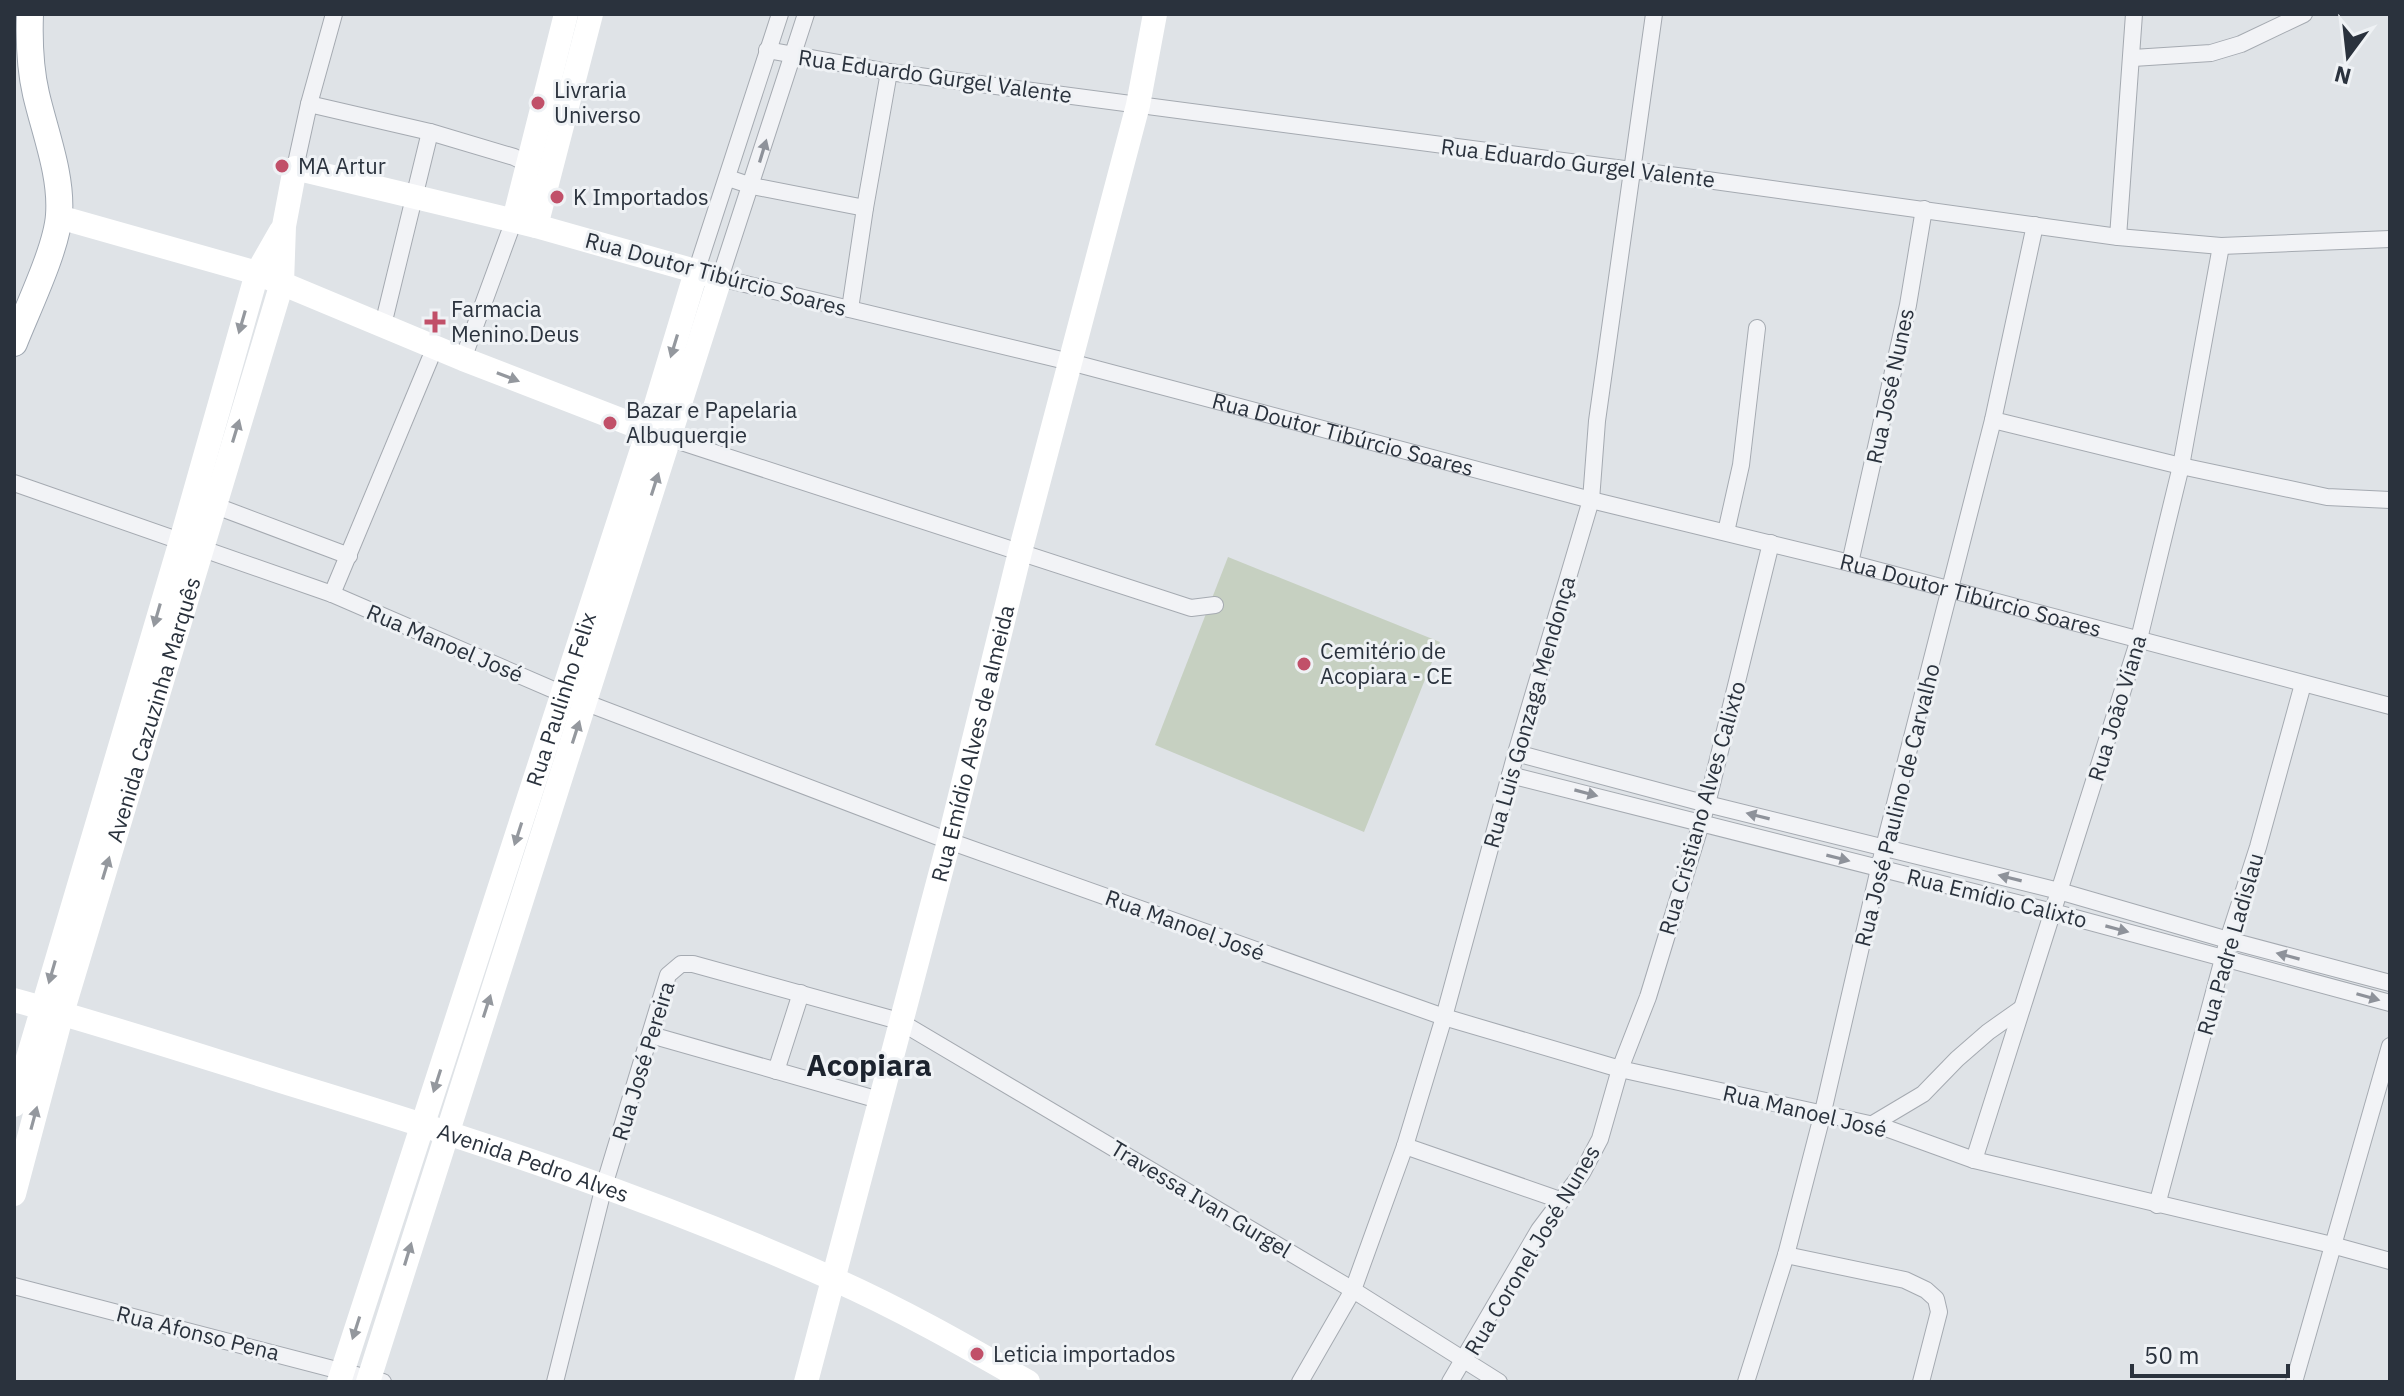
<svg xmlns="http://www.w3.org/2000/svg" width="2404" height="1396" font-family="'IBM Plex Sans',sans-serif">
<rect width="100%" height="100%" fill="#dfe3e7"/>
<path fill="#c6d0c1" d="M1228,557L1440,642L1364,832L1155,745Z"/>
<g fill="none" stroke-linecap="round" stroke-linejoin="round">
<defs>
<g id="street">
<path id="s1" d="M806,14L720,278L1070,362L1591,500L1850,563L2390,706"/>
<path d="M767,50L889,72L1700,179L2118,237L2221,246L2390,239"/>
<path d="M2133,58L2211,53L2241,44L2304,14"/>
<path d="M309,104L430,132L514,157L534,167"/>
<path d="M295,168L309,104L334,14"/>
<path d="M728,178L752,186L865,208"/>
<path d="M2118,237L2134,14"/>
<path d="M696,272L780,14"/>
<path d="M850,309L865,208L889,72"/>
<path d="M383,325L430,132"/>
<path d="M463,359L514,220"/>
<path d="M1993,420L2181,466L2327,497L2390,500"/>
<path d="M669,438L1191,608L1215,605"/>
<path d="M14,483L332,594L563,694L949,841L1444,1017L1620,1069L1883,1127L1974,1160L2332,1245L2390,1261"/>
<path d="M208,503L349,556"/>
<path d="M1726,532L1741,465L1757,328"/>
<path d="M1850,563L1908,305L1924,209"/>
<path d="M332,594L435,347"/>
<path d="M1516,753L1707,804L2059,891L2228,940L2390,983"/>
<path d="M1510,775L2053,912L2390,1003"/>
<path d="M651,1035L879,1100"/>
<path d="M776,1071L801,993"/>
<path d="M1871,1125L1923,1094L1957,1059L1988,1032L2022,1008"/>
<path d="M1405,1146L1560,1200"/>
<path d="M1974,1160L2139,639L2181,466L2221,246"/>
<path d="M2157,1205L2228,940L2258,847L2303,684"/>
<path d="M1786,1255L1905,1280L1926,1290L1936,1299L1939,1312L1921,1382"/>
<path d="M14,1286L383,1382"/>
<path d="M555,1382L604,1186L668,975L681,964H693L899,1021L1353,1290L1499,1382"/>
<path d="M1300,1382L1353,1290L1405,1146L1444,1017L1516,753L1591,500L1597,421L1654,14"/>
<path d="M1450,1382L1539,1230L1582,1173L1600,1139L1620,1069L1648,997L1707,804L1771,543"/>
<path d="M1746,1382L1786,1255L1822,1116L1884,847L1993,420L2035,225"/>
<path d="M2294,1382L2390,1046"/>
</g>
<path id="primary" d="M14,343C27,310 57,248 59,215C62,175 45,133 36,94C30,68 29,41 30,14"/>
</defs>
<use href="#street" stroke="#a5aab1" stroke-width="18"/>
<use href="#primary" stroke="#a0a8b2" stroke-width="28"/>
<use href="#street" stroke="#f2f3f6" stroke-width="16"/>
<g stroke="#fff" stroke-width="24">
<path d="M59,217L257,273L463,359L662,436"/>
<path d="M514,220L566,14"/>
<path d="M536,226L591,14"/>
<path id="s2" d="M14,1000C109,1026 203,1057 297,1086C478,1141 658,1200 831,1278C899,1308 964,1345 1028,1382"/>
<path d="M14,1105L181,541L257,273L281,231"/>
<path id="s3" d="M14,1194L62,1013L282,283L284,226L295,168L536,226L720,278L368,1382"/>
<path id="s4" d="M339,1382L648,431L696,272"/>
<path id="s5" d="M806,1382L949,841L1020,552L1138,105L1155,14"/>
</g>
<use href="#primary" stroke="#fff" stroke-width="26"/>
</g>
<defs><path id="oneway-solid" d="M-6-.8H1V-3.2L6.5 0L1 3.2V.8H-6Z" transform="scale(2)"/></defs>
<g fill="#8e929a">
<use href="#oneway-solid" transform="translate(763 151) rotate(-73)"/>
<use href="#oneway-solid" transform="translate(1586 793) rotate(15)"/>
<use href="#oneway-solid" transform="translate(1758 816) rotate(-166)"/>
<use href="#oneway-solid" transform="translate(1838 858) rotate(14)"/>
<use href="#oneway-solid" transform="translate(2010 878) rotate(-166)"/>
<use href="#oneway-solid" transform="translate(2117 929) rotate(15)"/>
<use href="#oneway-solid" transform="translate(2288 956) rotate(-165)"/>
<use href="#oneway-solid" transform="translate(2368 997) rotate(16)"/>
</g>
<g fill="#94989e">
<use href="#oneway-solid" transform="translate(242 322) rotate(106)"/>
<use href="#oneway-solid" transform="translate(674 346) rotate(107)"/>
<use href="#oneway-solid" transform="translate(508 377) rotate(21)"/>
<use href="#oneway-solid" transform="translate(236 431) rotate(-73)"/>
<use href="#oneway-solid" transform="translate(655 484) rotate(-72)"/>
<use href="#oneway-solid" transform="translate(157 615) rotate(106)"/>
<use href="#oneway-solid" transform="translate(576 732) rotate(-72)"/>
<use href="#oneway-solid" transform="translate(518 834) rotate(108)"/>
<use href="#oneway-solid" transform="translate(106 868) rotate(-73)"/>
<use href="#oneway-solid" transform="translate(52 972) rotate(106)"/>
<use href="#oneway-solid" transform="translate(487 1006) rotate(-72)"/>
<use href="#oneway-solid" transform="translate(437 1081) rotate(108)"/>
<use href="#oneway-solid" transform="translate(34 1118) rotate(-75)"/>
<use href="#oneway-solid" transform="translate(408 1254) rotate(-73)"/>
<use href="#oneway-solid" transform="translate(356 1328) rotate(108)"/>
</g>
<g fill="#c15069" stroke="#eff2f5" stroke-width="3">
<circle cx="538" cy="103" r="8"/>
<circle cx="282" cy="166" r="8"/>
<circle cx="557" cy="197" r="8"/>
<path d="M431 310h8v8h8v8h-8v8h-8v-8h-8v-8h8z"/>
<circle cx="610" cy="423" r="8"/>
<circle cx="1304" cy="664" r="8"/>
<circle cx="977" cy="1354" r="8"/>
</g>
<g text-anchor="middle" stroke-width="6" stroke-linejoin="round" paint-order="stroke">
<g font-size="22" fill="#2a323d" stroke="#eff2f5">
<text transform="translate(935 76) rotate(8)" y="8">Rua Eduardo Gurgel Valente</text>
<text transform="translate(1578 163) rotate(7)" y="8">Rua Eduardo Gurgel Valente</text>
<text transform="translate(716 274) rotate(15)" y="8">Rua Doutor Tibúrcio Soares</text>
<text transform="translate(1890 386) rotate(-78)" y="8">Rua José Nunes</text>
<text dy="8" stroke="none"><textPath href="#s1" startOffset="920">Rua Doutor Tibúrcio Soares</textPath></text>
<text dy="8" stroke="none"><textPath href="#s1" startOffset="1568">Rua Doutor Tibúrcio Soares</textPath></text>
<text transform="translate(445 643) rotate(23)" y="8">Rua Manoel José</text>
<text dy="8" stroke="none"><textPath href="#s4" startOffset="718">Rua Paulinho Felix</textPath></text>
<text transform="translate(2117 708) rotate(-73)" y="8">Rua João Viana</text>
<text dy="8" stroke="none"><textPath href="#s3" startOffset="504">Avenida Cazuzinha Marquês</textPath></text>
<text transform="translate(1529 712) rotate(-74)" y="8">Rua Luis Gonzaga Mendonça</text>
<text dy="8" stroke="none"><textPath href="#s5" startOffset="660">Rua Emídio Alves de almeida</textPath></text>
<text transform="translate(1897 805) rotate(-76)" y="8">Rua José Paulino de Carvalho</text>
<text transform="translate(1702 808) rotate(-74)" y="8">Rua Cristiano Alves Calixto</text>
<text transform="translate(1997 898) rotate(14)" y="8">Rua Emídio Calixto</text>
<text transform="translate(1185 925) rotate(20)" y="8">Rua Manoel José</text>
<text transform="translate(2230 944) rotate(-74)" y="8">Rua Padre Ladislau</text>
<text transform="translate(643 1061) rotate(-73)" y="8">Rua José Pereira</text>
<text transform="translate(1805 1111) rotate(13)" y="8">Rua Manoel José</text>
<text dy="8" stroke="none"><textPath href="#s2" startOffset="544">Avenida Pedro Alves</textPath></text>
<text transform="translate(1201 1199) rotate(31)" y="8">Travessa Ivan Gurgel</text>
<text transform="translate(1532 1250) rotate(-59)" y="8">Rua Coronel José Nunes</text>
<text transform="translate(198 1333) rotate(14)" y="8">Rua Afonso Pena</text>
</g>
<g font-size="22" fill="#2a323d" stroke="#eff2f5" text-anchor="start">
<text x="554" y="98">Livraria<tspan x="554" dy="25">Universo</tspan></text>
<text x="298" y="174">MA Artur</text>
<text x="573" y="205">K Importados</text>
<text x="451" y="317">Farmacia<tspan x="451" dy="25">Menino.Deus</tspan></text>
<text x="626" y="418">Bazar e Papelaria<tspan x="626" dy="25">Albuquerqie</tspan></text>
<text x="1320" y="659">Cemitério de<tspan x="1320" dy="25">Acopiara - CE</tspan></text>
<text x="993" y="1362">Leticia importados</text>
</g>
<g font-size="30" font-weight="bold" fill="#1c232e" stroke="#eff2f5">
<text x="869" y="1076">Acopiara</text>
</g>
</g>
<rect width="2404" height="1396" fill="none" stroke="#2a323d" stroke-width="32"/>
<g transform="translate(2348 56) rotate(195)" stroke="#eff2f5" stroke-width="6" paint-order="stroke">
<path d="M0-6L14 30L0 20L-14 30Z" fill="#2a323d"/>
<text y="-12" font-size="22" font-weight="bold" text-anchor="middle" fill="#2a323d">N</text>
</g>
<path d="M2132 1364v12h156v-12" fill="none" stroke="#2a323d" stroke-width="4"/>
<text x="2144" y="1364" font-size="24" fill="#2a323d" stroke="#eff2f5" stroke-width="6" paint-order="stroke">50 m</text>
</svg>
